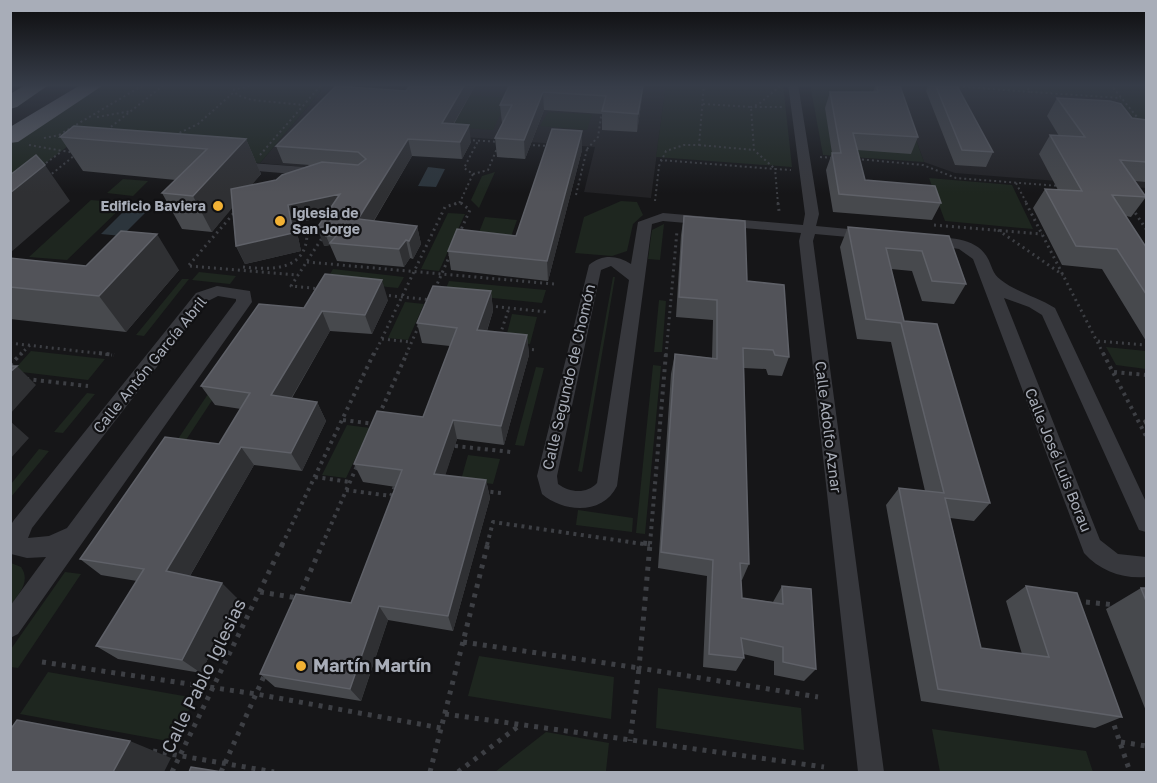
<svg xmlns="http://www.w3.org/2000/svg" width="1157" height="783" font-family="'Golos Text',sans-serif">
<rect width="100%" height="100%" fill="#161618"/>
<path fill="#222225" d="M327,84H666L651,198L584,192L595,147L388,131L359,172L260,163Z
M896,84L1118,99L1146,133V188L955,173L924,162Z"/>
<path fill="#1e261f" d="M106,84H327L260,163L68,146L11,190V144Z
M666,84H783L792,167L656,157Z
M810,84H1146V133L1118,99L896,84L924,162L823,155Z
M470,95L508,98L493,130L452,127Z
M548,112L590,114L592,115L587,130L540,126Z
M495,172L479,208L471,200L482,176Z
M929,178L1012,185L1033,229L945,221Z
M123,179L148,181L133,196L107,193Z
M91,200L126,203L67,260L29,257Z
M621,201L637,202L643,215L633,224L627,251L612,256L575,253L584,217Z
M448,213L465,214L439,271L421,269Z
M485,217L517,220L507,248L474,245Z
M664,224L660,260L648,259L652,230Z
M333,269L404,277L398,288L326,281Z
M199,272L236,276L230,284L192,280Z
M613,277H615L582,472L578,471Z
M182,279H189L144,336L136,335Z
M449,281L546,290L542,303L444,293Z
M659,300L666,301L662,352H654Z
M405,302L424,304L408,340L388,338Z
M512,314L537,317L530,344L505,341Z
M248,334L255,335L184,443L176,442Z
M1106,347L1146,351V369L1116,365Z
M31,351L105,359L88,380L13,371Z
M653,365L661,366L645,534L636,533Z
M536,367L544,368L524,446L515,445Z
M87,393L95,394L63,433L54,432Z
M347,425L370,428L346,478L322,475Z
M39,449L49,451L11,497V484Z
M468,455L500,459L493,484L461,480Z
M578,510L633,518L632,532L576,525Z
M11,563L21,567C31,581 19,594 11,605Z
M65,572L81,574L18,668L11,667V649Z
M479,656L614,677L611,719L468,696Z
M48,672L195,698L173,742L20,714Z
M658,688L801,708L804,750L656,728Z
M932,729L1086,751L1093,772H940Z
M546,732L609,743L606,771L495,772Z"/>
<path fill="#2c353c" d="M428,167L445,169L436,187L418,186Z
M130,205L151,207L122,236L101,234Z"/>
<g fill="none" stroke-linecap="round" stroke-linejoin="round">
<path stroke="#3d3f44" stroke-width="2" stroke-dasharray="2 3" stroke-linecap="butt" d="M231,84L237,95L252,100L303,105
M917,84L931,85
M1025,84L1030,92L1121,98
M1110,84L1146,128
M780,86L759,104L751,107H783
M953,86L1030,92
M233,90L258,84
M703,104L751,107L754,150L775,169
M97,117L131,111
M107,130L165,84
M59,135L145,84
M175,135L198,124L234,92
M44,138L60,135
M468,140L500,142
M29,145L75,153
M528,145L551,146
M699,145L754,150
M587,149L598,137L602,110
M260,155L322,84
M820,157L834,158
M857,159L923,165L956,178L1059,186
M660,160L775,169
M42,166L61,152
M473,174L488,170L498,146
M48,177L75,155
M1016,183L1027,204
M576,195L587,149
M655,201L659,166L666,151L684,145H699L704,84
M460,202L463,204
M454,204L460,202L473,174L464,168L478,141
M778,204L775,169L791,170"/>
<path stroke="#3d3f44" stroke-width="3" stroke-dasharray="2 4" stroke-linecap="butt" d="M778,203L779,211
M1026,203L1104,355
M1132,208L1146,229
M934,225L1042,234
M998,230L1063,275
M294,233H307L322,228
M459,234L470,210L461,203
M307,262L554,284
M189,265L234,213
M190,266L298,275
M243,267C272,270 307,271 307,233
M321,289L291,286L324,235
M435,289L450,255
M383,295L432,300
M490,306L547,312
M500,335L509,308
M382,339L411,342
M1098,341L1146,345
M10,343L112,355
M526,349L537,350
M20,355L30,345
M374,355L445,207L458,203
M406,355L420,323
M666,355L677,231"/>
<path stroke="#3d3f44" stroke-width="4" stroke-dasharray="3 4.5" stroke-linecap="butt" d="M99,353L114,355
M1103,353L1146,436
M10,365L22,353
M1114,372L1146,375
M26,379L88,386
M379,415L407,353
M343,420L375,424
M455,446L511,452
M315,477L350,482
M346,490L391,496L395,486
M483,491L501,493
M650,544L666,353
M282,545L374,353
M322,545L357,466
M487,545L493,522L650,545"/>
<path stroke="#3d3f44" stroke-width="5" stroke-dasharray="4 6" stroke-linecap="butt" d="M643,543L650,544L639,668L818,697
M260,592L298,598
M298,599L323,543
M1076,601L1116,605
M463,642L639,668L630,741
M42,662L256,694L441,728
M445,714L824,767
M1111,716L1130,772
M1121,742L1146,746
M153,751L274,772
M172,772L283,543
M221,772L265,674
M430,772L488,543
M458,772L520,725"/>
<path fill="#37383d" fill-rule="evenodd" d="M788,84H798L819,214L816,226L870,231L877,235L870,239L815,234L813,241L884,772H858L799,241L801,233L663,221L652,224L617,486C603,515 564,513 542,494L537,476L589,265C602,254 617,255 631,264L638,222L663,213L803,225L805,214ZM611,266L629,280L597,483C587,494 570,493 558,484L557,476L601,270Z
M235,162L318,168L324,172L318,176L231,169V163Z
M927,236C946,238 976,237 987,257C992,265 992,274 1001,280C1018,293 1037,297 1055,308L1146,502V532L1139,530L1042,315L1029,307L1004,298L1100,540L1118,554L1146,557V577C1123,579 1100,571 1084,553L973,259L959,249L922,243L920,240L922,237Z
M217,286L250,291L252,302L18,634L10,638V606L46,557L27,558L11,554L10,526L14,520L196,293ZM218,296L236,299V301L67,528L49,536L28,538L32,528L208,301Z"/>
<path fill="#63666e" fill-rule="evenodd" d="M27,84H50L17,107L10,109V94Z
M82,84H105L18,142L10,143V127Z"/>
</g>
<path fill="#47494d" d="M510,84H641V86H643L641,105L637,132L602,130V114L544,110L525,159L497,157L495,138L503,123H502L500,105Z
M876,84L918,137L911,154L857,150L865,180L941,203L932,220L833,212L826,170L832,153L825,108L830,92H873Z
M929,84H956L993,152L986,167L955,165L926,91Z
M475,86L454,124L471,142L462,159L412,156L374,221L417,226L421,244L413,259L410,258L404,267L337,261L330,245L324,246L325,217L295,223L301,251L245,264L236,246L232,207L212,232L182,229L162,193L176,180L83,171L60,137L246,139L261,174L251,185L276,180L310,165L283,163L276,146L406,91Z
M1057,98L1132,118L1146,120V182L1135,181L1146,197L1131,217L1126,216L1146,247V341L1102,269L1062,265L1033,208L1045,189L1058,190L1039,154L1050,135L1059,136L1047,116Z
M582,150L548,281L451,270L448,251L516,236Z
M684,216L747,281L789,357L782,376L768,375L766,369L744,368L749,564L742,580H741L742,598L773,602L782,586L816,669L804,681L774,675V661L743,654L744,658L736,671L703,667L707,576L658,568L671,374L675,354L712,358L713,320L676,317L681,235Z
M848,227L949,236L966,284L954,304L922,301L912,271L891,269L904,321L990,503L974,521L950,518L981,648L1022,654L1006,601L1026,586L1122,717L1095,728L921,701L886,505L899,488L925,491L891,342L857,339L840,247Z
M10,258L86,266L179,270L126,332L10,319Z
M491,291L493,311L487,331L527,335L529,355L504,445L457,439L445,475L486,480L490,498L453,631L388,620L361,701L275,687L260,674L351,603L396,487L363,482L354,464L423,417L450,346L422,343L417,323Z
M388,300L372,334L330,331L292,398L317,402L326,421L302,471L254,465L190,576L237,598L201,673L118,659L96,646L137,581L101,575L80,559L219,444L241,409L215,405L201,386L304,308Z
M1146,418V427L1143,421Z
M1141,588H1146V711L1106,609Z"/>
<path fill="#2f3033" d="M465,84H475V86L444,140L442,123Z
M643,86L641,105L637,132L638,114Z
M543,92L544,110L525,159L524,140Z
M469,125L471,142L462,159L460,142Z
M582,131V150L548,281L547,261Z
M246,139L261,174L212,232L193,196Z
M408,139L412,156L364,237L358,219Z
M45,165L70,201L10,253V193Z
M340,194L346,212L295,223L301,251L245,264L236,246L288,205Z
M334,225L336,236H326L330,245L324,246L317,228Z
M417,226L421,244L413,259L409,241Z
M157,234L179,270L126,332L99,296Z
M406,240L410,258L404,267L399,249Z
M382,280L388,300L372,334L365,315Z
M491,291L493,311L481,349L477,330Z
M322,311L330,331L282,414L271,395Z
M527,335L529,355L504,445L501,426Z
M17,366L36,385L10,414V369Z
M317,402L326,421L302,471L291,453Z
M453,420L457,439L440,492L434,474Z
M10,421L29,438L10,459Z
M241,447L254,465L184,586L166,571Z
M486,480L490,498L453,631L448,616Z
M222,583L237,598L201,673L182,660Z
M379,606L388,620L361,701L350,689Z
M130,741L171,758L164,772H113Z"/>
<path fill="#525359" stroke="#5f6168" stroke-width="1.5" d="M411,84H465L442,123L469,125L460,142L408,139L358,219L417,226L409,241L406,240L399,249L330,243L336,236H326L334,225L317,228L340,194L288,205L293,233L236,246L231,189L276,180L282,175L322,162L358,165L366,159L358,152L276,146L336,86L406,91Z
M510,84H639V86H643L638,114L602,111L606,96L543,92L524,140L495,138L512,105H500Z
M876,84L900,86L918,137L853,133L865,180L935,186L941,203L839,194L832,153H841L830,92H878Z
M935,84H956L993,152L962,150Z
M1057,98L1110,101L1121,104L1132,118L1146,120V162L1120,160L1146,197L1112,195L1146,247V294L1117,249L1076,246L1045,189L1082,191L1050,135L1085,137Z
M74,126L246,139L193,196L162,193L207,149L60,137Z
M552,129L582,131L547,261L448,251L457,229L516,236Z
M36,155L45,165L10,193V175Z
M684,216L745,221L747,281L784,285L789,357L775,355L773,350L743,348L749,564L740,563L742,598L783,604L782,586L811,589L816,669L783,662V647L741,638L744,658L709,654L713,560L661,552L675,354L717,359V300L679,297Z
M848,227L949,236L966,284L932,281L922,251L886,248L904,321L937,324L990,503L945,498L981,648L1049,657L1026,586L1077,593L1122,717L938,689L899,488L944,493L901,323L866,319Z
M121,231L157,234L99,296L10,287V258L86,266Z
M325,274L382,280L365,315L322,311L271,395L317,402L291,453L241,447L166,571L222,583L182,660L96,646L144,569L80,559L165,437L219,444L250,393L201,386L259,304L304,308Z
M433,286L491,291L477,330L527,335L501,426L453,420L434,474L486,480L448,616L379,606L350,689L260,674L296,594L351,603L402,470L354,464L377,411L423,417L457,328L417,323Z
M10,366H17L10,372Z
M1141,588H1146V601Z
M17,720L130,741L113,772H10V730Z
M191,767L222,772H189Z"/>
<linearGradient id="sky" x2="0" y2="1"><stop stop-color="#0c0c0d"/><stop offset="0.44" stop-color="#363c48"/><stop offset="1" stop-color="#363c48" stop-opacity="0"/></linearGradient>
<rect width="1157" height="193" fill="url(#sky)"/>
<g fill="#f2b134" stroke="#111113" stroke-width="2">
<circle cx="218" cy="206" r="6"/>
<circle cx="280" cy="221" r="6"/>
<circle cx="301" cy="666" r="6"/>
</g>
<g text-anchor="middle" stroke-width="4.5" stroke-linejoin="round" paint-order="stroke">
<g font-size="14" font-weight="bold" fill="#a8adb8" stroke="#111113" text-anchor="end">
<text x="206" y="211">Edificio Baviera</text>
<text x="292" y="218" text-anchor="start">Iglesia de<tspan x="292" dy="16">San Jorge</tspan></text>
</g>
<g font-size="15" fill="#a8adb8" stroke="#111113">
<text transform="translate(150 365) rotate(-51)" y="5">Calle Antón García Abril</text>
<text transform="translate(569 377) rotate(-77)" y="5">Calle Segundo de Chomón</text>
<text transform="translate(828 427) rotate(83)" y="5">Calle Adolfo Aznar</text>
<text transform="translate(1058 460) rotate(68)" y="5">Calle José Luis Borau</text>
</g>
<g font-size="18" font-weight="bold" fill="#a8adb8" stroke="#111113" text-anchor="start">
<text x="313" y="672">Martín Martín</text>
</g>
<g font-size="18" fill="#a8adb8" stroke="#111113">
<text transform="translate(204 676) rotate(-64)" y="6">Calle Pablo Iglesias</text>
</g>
</g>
<rect width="1157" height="783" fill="none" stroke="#a8adb8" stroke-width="24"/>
</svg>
